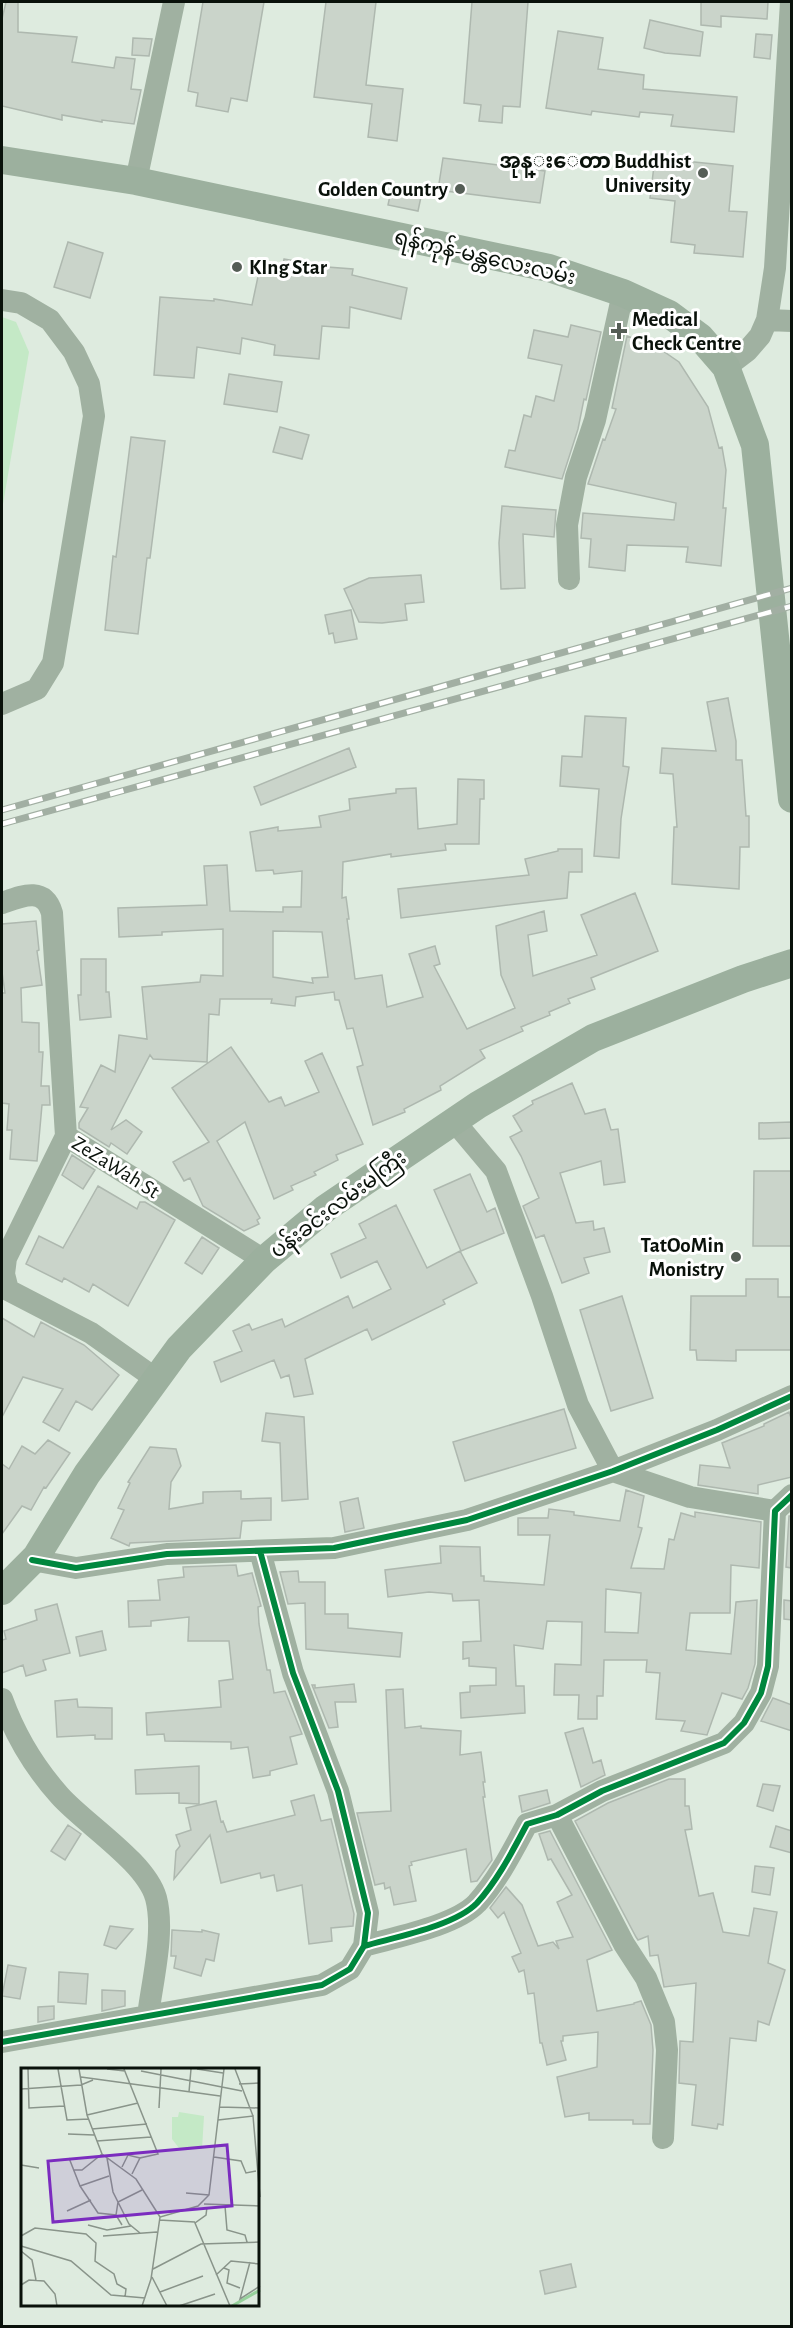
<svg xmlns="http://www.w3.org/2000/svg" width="793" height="2328" font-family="'Alegreya Sans','Noto Sans Myanmar',sans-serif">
<rect width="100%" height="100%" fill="#deebdf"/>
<path fill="#c4e9c6" d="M2,317L16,322L29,352L2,510Z"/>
<path fill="#cad4ca" stroke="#aeb8af" stroke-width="1.5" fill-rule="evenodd" d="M6,2H18V32L77,37L72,62L114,68L116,57L135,59L131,89L141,90L134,124L102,120V122L62,115V120L2,106V19Z
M203,2H264L247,101L231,98L228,112L196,106L198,93L188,91Z
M326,2H376L366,85L403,89L397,141L368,137L372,104L314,97Z
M472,2H528L520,107L503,106L502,123L479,121L481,105L464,103Z
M701,2H768L767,19L721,16V27L701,25Z
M650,20L703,32L700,56L665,53L644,48Z
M558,31L603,38L598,69L644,75L643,89L737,97L734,132L671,126L673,115L640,112L639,117L592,111L591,115L546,108Z
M756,34L772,35L770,59L754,57Z
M133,38L152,39L149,56L132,55Z
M443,158L545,171L540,203L438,190Z
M655,158L733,166L729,211L747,212L743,257L694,253L695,245L671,242L675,201L650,198Z
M392,186L422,192L418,211L388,205Z
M68,242L103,253L90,298L54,287Z
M284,259L302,262L301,265L353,269L352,275L407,288L401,319L350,307L349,328L322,326L319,359L274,355L275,345L242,338L240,354L197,347L194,378L154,375L160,297L214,301V299L252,305L260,267L282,271Z
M571,325L601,332L586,400L584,399L578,429L562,479L505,467L509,450L515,451L524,415L531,417L536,396L554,401L562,365L528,358L534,330L568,337Z
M627,336L657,347L679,362L708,407L719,448L722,447L726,470L723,508H726L721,566L686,562L688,547L627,545L625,571L589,567L591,539L581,538L583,513L674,520L676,503L588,484L603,439L605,440L616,409L612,408Z
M229,374L282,382L277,412L224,404Z
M280,427L309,435L302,459L273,452Z
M131,437L165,441L150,558H147L138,634L105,630L113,556L116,557Z
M502,506L556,510L554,537L523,534L525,588L501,589L499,543Z
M421,575L424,602L405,604L407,620L382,623L359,622L344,589L369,578Z
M351,610L357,639L335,643L333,633L329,634L325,615Z
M728,698L736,741V760H742L746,816H749V847H740L739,889L672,884L674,827H677L673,774L660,773L662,748L716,751L707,702Z
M585,716L626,718L623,766L629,767L621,819L619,858L594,856L599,789L560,786L562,756L582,757Z
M349,748L356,767L261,805L254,787Z
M458,779L484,780V799H480L479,844H445L446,850L391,857V854L343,862L342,898L346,897L349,919H347L355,979L382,975L387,1007L423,997L409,954L435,946L440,964L434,966L467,1029L515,1008L501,975L496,926L544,911L547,931L528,935L533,976L597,955L581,915L635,893L658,951L591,978L595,989L568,999L570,1003L549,1012L550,1015L521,1027L523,1031L480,1050L485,1058L440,1086L441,1090L404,1109L405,1112L373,1125L357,1067L363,1065L353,1028L347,1029L339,1000H335L334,992L296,997L295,1006L271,1003L272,999H220L219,1015L209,1014L207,1062L153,1059L150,1055L111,1130L126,1120L142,1132L127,1154L111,1143L109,1147L79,1128V1123L88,1108L80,1107L101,1065L115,1072L119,1035L147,1039L142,987L200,982L201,975L223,976V929L162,932V935L119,937L118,908L207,905L204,866L227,865L230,911L283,912V907H301L302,871L274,874L273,870L256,871L250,832L278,827V831L321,827L319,816L350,810L349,799L396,793V789L416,788L418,829L457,824ZM273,931L322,932L328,977L312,978L313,983L273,977Z
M558,849H582V872H569L567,898L401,918L398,889L529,875L525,859L558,851Z
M36,921L39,950L37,951L42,985L21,988L22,1022L39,1023V1052H43L41,1086H49L50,1105H42L37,1161L10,1159L12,1130H7L9,1104L2,1103V993H5L2,972V924Z
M81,959H106V992H109L111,1017L80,1020L78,995H81Z
M231,1047L269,1102L281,1097L285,1106L319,1092L305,1061L322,1053L363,1144L336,1155L338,1160L314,1172L316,1175L291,1186L293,1190L274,1199L245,1122L217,1141L260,1218L257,1220L259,1224L244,1231L203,1206L190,1178L184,1181L173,1162L209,1142L172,1088Z
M572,1083L585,1114L605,1109L611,1130L618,1129L625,1182L604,1185L601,1161L560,1173L576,1223L593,1221L594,1230L604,1228L610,1252L584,1258L589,1273L562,1283L544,1235L536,1238L523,1206L539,1198L521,1156L510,1137L522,1131L513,1116L533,1104L532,1101Z
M792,1122V1138L759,1139V1123Z
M72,1155L95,1170L83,1189L62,1175Z
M754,1171H792V1246H753Z
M470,1174L487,1212L495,1208L504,1233L461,1251L434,1190Z
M98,1186L137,1209L140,1202H145L175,1220L128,1306L93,1284L89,1292L64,1278L62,1282L26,1264L39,1236L63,1248Z
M396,1205L427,1268L460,1251L477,1283L443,1300L445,1304L372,1340L367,1329L305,1359L313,1394L294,1397L289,1375L281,1378L274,1360L221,1382L214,1362L242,1351L233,1331L249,1324L252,1330L282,1319L285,1327L348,1296L353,1308L391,1289L377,1261L341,1278L331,1254L366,1238L359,1224Z
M202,1237L219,1248L202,1274L185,1263Z
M746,1279H778V1297H792V1350H736V1361L697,1360L696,1350H690L691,1296H746Z
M622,1296L653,1398L611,1411L580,1310Z
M2,1318L34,1337L41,1322L84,1345L119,1375L92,1410L76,1401L59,1431L43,1422L63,1389L23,1377L2,1417Z
M564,1409L576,1448L465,1481L453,1442Z
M789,1412L792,1421V1477L758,1485V1494L698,1485L700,1465L730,1468L722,1443L764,1426V1424Z
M266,1413L304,1417L308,1499L282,1501L280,1443L262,1441Z
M48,1440L70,1453L46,1488L44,1487L31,1510L22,1506L2,1534V1464L9,1469L22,1446L35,1454Z
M150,1447L176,1449L181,1466L171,1482L169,1509L203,1503V1492L241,1491V1499L271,1498V1520L242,1521L240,1538L130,1543L129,1546L111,1538L124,1510L118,1508L130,1483L128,1482Z
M626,1490L644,1496L638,1527L642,1528L631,1568L664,1569L669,1539L674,1540L681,1513L695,1517V1512L761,1522L759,1568L731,1565L730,1613H690L686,1650L731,1654L736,1602L757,1600L755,1664L748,1688L742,1699L722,1693L707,1735L681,1731L685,1721L656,1719L660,1673L646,1672L647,1660H604L603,1696H597V1719H578L579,1695H554L555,1664L581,1665L582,1622L547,1621L543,1649L514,1645L516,1686H524L525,1713L461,1718L460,1693L470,1692V1686L496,1685V1668L469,1666V1658L463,1659V1642L481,1641L479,1600L453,1601L452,1594L429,1592L388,1597L385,1570L441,1563L440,1546L480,1547L481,1576H484V1581L544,1585L550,1535H518V1518H548L549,1509L574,1512V1515L620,1521ZM606,1589L641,1593L638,1633L605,1632Z
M358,1498L364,1528L345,1532L340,1502Z
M789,1516H792V1568L786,1567Z
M236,1565L238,1576L252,1573L261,1606L258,1607L259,1624L267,1670H270L274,1693L285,1691L302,1734L290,1737L297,1764L270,1771V1775L253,1778L248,1747L231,1749V1742L165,1741L164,1734L147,1735L146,1713L221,1707L219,1681L233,1679L229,1641H188L189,1617L151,1621V1626L129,1627L128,1601L160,1600L158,1580L184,1577L183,1567Z
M298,1571L299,1582H325V1614H348V1628L402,1633L400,1657L306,1649L305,1603L288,1604L280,1572Z
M784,1600L792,1601V1620L784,1619Z
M57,1604L70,1653L43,1660L46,1670L26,1676L23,1665L2,1673V1640L6,1639L4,1631L37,1620L35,1610Z
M102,1631L106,1650L80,1656L76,1637Z
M354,1684L356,1702H335L338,1727L329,1728L312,1685H315V1688Z
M403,1689L405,1728L421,1726V1728L461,1731L460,1755L481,1752L485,1782H483L485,1797H483L492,1860L477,1881L471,1882L466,1849L411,1862L412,1865L409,1866L416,1901L394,1905L390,1887L385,1889L384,1883L375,1885L357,1813L391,1811L386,1690Z
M773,1698L792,1705V1731L761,1721Z
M77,1699L78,1707L112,1708V1739H95V1735L57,1737L55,1701Z
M583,1728L593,1763L601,1760L605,1775L581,1787L565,1733Z
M199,1766V1804L179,1803V1793L136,1794L135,1770Z
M669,1779H685V1806H689L692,1829L685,1830L699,1896L713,1893L723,1932L749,1936L754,1908L777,1912L768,1963L785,1970L769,2025L758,2021L756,2041L730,2038L723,2125L718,2124L717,2129L692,2125L696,2085L679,2083L680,2041L693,2042L696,1983L664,1987L658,1955L650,1956L648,1936L638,1940L636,1937L575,1821L608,1803Z
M763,1784L780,1786L773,1811L757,1806Z
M547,1790L550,1803L522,1812L519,1796Z
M314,1795L321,1821L331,1819L354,1914L353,1926L331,1928L332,1941L309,1944L302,1885L277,1891L274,1875L261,1878L260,1873L221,1883L210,1835L174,1879L176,1851L180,1846L176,1835L191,1830L186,1808L216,1801L221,1822L223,1821L227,1832L295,1815L291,1801Z
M68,1825L81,1834L65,1860L51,1851Z
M776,1826L792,1831V1853L770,1847Z
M550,1831L612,1950L587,1960L597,2011L634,2004V2003L641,2001L651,2025L653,2050L650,2124H633V2120H589V2113L565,2117L557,2077L597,2067L598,2032L563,2036V2041H561L566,2060L547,2065L542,2043H540L534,1993L528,1994L524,1970L519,1972L512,1957L521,1953L504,1912L498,1918L490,1908L506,1887L522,1905L538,1946L553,1942L559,1949L556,1941L573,1937L557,1902L572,1895L551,1859L548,1860L539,1834Z
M755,1866L774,1868L770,1895L752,1892Z
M110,1926L133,1929L116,1949L104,1945Z
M172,1930L202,1932V1930L219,1934L214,1961L206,1959L201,1976L174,1968L176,1956H171Z
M8,1965L26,1968L20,1999L2,1996Z
M59,1972L88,1974L86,2004L58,2002Z
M102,1990L125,1991V2006L102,2011Z
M54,2006V2019L38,2022V2007Z
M571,2264L576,2287L545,2294L540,2271Z"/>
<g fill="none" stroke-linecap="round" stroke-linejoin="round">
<path stroke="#a0b1a1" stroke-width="22" d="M136,181L174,2
M2,300L21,303L50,320L74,352L89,384L94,416L53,663L37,689L2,704
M767,320L792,321
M726,367L747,351L760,336L767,320L775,268L791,2
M569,579L567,525L576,477L595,420L623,293
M2,903C22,896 44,886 52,913L66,1136L264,1260
M454,1121L496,1171L542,1296L578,1405L613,1471L690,1497L775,1511
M66,1136L6,1258L4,1274L8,1290L91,1333L156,1379
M32,1560L76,1568L167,1554L334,1548L467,1520L613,1471L717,1430L792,1396
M2,1699C15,1735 34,1767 60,1796C85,1824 146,1862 156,1898C165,1932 152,1982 148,2016
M557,1815L624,1944L646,1978L664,2022L667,2050L663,2138
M364,1946C395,1937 455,1926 477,1903C498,1880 513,1850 527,1824L557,1815L602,1791L724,1743L744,1723L761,1693L768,1666L775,1511L792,1495
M2,2042L322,1985L350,1969L364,1946L368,1913L338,1791L293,1673L260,1551"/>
<path stroke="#9cb09e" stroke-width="28" d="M2,160L136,181L549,268L623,293L669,314L700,337L726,367L755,445L792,799
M2,1591L36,1557L87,1474L179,1348L264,1260L326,1208L478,1105L593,1038L743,979L792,963"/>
<defs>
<path id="rail" d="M2,810L792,588
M2,824L792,606"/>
</defs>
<use href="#rail" stroke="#a2afa3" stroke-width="7"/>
<use href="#rail" stroke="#fff" stroke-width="4.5" stroke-dasharray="14" stroke-linecap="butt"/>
<defs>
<path id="cycleway" d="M32,1560L76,1568L167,1554L334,1548L467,1520L613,1471L717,1430L792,1396
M364,1946C395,1937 455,1926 477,1903C498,1880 513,1850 527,1824L557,1815L602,1791L724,1743L744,1723L761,1693L768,1666L775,1511L792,1495
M2,2042L322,1985L350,1969L364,1946L368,1913L338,1791L293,1673L260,1551"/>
</defs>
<use href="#cycleway" stroke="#fff" stroke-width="10"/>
<use href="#cycleway" stroke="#00873e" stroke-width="6"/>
</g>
<g fill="#545d55" stroke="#fff" stroke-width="2">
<circle cx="703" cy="173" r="6"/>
<circle cx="460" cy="189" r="6"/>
<circle cx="237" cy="267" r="6"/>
<path d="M616 322h6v6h6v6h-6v6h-6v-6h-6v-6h6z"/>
<circle cx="736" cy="1257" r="6"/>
</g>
<g text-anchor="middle" stroke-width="6" stroke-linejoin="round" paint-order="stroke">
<g font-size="21" font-weight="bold" fill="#09110a" stroke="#fff" text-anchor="end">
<text x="691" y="168">အုန္းေတာ Buddhist<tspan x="691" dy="24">University</tspan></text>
<text x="448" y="196">Golden Country</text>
<text x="249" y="274" text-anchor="start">KIng Star</text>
<text x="632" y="326" text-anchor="start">Medical<tspan x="632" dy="24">Check Centre</tspan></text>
<text x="724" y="1252">TatOoMin<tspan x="724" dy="24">Monistry</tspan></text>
</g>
<g font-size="21" fill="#09110a" stroke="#fff">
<text transform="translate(485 257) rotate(13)" y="7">ရန်ကုန်-မန္တလေးလမ်း</text>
<text transform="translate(116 1167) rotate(32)" y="7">ZeZaWah St</text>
<text transform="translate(338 1204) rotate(-37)" y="7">ပန်းခင်းလမ်းမကြီး</text>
</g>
</g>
<g transform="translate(21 2068)">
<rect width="238" height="238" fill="#deebdf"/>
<path d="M158,44L183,48L181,81L158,80L151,71V49H157Z" fill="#c4e9c6"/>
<path fill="none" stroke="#97d29c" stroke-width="3" d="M211,238L239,222"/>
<path fill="none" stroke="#89948a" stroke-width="1.5" d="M7,1L8,40L43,38M37,1L46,52L68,51M58,1L66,47L81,86L115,111L139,149M86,1L104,3M103,1L137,86L119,90L111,106M176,1L202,5M214,1L232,48M120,3L221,23M60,9L199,28M218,16L239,15M0,21L60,17L72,12M168,24L170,1M198,39L239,40M138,40L140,1M66,47L117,35M197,52L232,48L239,129M71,61L126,56M47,66L73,67M76,73L130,69M193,89L220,93L225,105L235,103M48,90L59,118L88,108M86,90L92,124L108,156L119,165M0,97L18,100M101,99L107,87L119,90M52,102H61L81,86M59,118L77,145L95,147L101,157M165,125L188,127M183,136L239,138M204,138L206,162L224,167L226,174M186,139L185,147L174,155L209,238M46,143L70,132M95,147L97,134L121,122M138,152L174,154M67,157L86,162L110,158M0,168L14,160L65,166L75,175L74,193L93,206L96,216L105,221L104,229M82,168L136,164M0,178L50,193L90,227L124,230M0,183L11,192L15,212M229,194L219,231L239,218M203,200L208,202L206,215L219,220M132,201L180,176L239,174M195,207L210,193L239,196M131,209L146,238M0,217L8,212L23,213L34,226L36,238M139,224L182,208M121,238L130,211L139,149L177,138L188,127L203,1M158,238L194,226"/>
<path fill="#7b2cbf" fill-opacity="0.15" stroke="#7b2cbf" stroke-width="3" d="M206,77L211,138L32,154L27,93Z"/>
<rect width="238" height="238" fill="none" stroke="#09110a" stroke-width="3"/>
</g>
<rect width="793" height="2328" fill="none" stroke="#09110a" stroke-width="6"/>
</svg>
